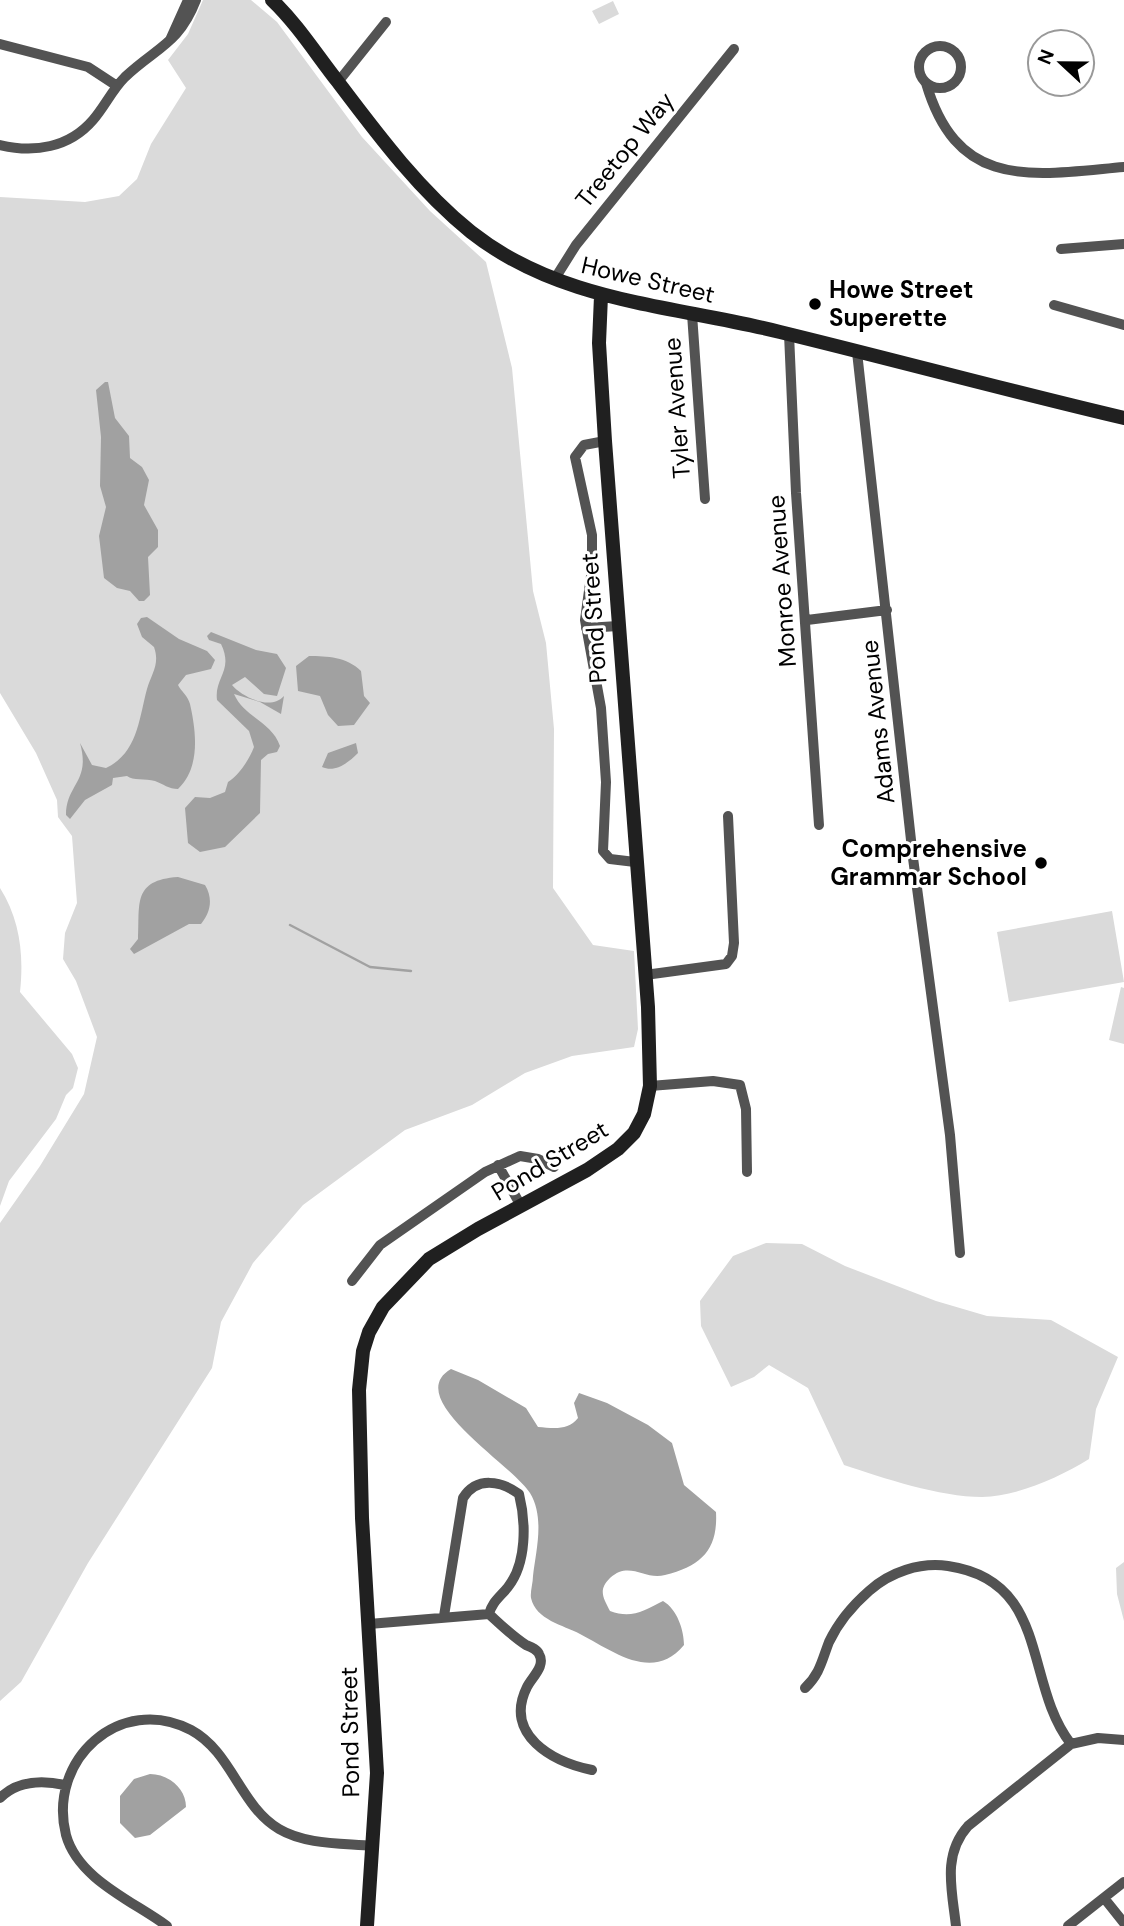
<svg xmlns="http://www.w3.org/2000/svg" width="1124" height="1926" font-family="'DM Sans',sans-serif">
<rect width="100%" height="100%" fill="#fff"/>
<path fill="#dadada" d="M203,0H251L277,22L362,137L430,211L486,262L512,368L533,591L546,643L554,729L553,888L593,945L634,951L638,1029L634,1047L572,1056L525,1073L472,1105L405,1130L303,1205L253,1263L221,1322L212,1368L88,1563L21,1682L0,1701V1223L40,1166L84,1094L97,1037L76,981L63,959L65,933L77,903L72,836L58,817L57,800L36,753L0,693V197L85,202L119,196L137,179L151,144L186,88L168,60L188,34Z
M613,1L619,14L599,24L592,11Z
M0,888C20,920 24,954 20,992L72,1054L78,1068L73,1088L66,1095L56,1119L9,1181L0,1206Z
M1112,911L1124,982L1009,1002L997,932Z
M1121,987L1124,988V1044L1109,1040Z
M766,1243L802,1244L845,1266L936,1301L987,1316L1051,1320L1118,1357L1096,1409L1089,1459C1058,1478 1018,1496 982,1497C940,1497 883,1478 844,1465L808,1388L769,1365L754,1377L731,1387L701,1326L700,1301L733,1256Z
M1124,1562V1621L1117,1594L1116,1568Z"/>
<path fill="#a1a1a1" d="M105,382H108L115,418L129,436L130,458L142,467L149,480L144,505L158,530V547L148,557L150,595L144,601H139L130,591L117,588L104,578L99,536L106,507L100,486L101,437L96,390Z
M147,617L179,639L207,651L215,660L211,669L186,675L178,685C181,691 188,696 190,704C196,731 201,767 178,789C169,789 163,784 155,781C145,778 133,781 127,776L113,778L112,785L85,800L70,819L66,815C66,784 91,782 80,743L92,765L106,768C138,753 139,718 147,689C152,673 160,664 154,647L142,637L137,624L141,618Z
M211,632L256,650L277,654L286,668L277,696L264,694L245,677L232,685C242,697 271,711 284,696L281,714L260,702L234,694C244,717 272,722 280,746L277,752L268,754L261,760L260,813L225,847L200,852L188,843L185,808L195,797L210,798L225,792L228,782C239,775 249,760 254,747L249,731L217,700C214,677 234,671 221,644L209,640L207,636Z
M309,656C327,656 347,657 361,671L364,696L370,703L354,725L338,726L328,715L320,696L298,691L296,666Z
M356,743L358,753C348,763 335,773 322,767L328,753Z
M178,877L205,885C213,898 211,912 201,924H189L134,954L130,949L138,939C140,904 132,880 178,877Z
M451,1369L478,1380L526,1408L538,1427C553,1428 568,1431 578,1418L574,1403L579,1393L607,1403L648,1425L672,1443L684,1485L716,1512C718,1549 702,1566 665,1575C645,1581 630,1560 610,1578C598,1590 603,1597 610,1611C631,1619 644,1611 663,1601C677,1609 684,1630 684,1645C653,1683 613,1651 580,1634C563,1625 536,1620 531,1598C530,1592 533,1583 533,1576C536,1550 545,1518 530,1493C513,1465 401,1398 451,1369Z
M150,1774C168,1774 186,1788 186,1807L150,1835L135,1838L120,1823V1796L134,1779Z"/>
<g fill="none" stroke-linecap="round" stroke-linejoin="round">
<path stroke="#a1a1a1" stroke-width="2.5" d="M290,925L370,967L411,971"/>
<path stroke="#535353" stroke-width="10" d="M170,40L188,0
M0,44L88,67L117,86
M919 67a21 21 0 1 1 42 0a21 21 0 1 1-42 0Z
M338,82L386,22
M926,83C958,192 1033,175 1124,167
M0,145C34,153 69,148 93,120C105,106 112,90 125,77C157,47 179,44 196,0
M1061,249L1124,244
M554,280L576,245L734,49
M1054,305L1124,325
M692,314L705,499
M789,334L796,493L819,825
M857,352L913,858L950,1135L960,1253
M605,441L584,445L575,457L592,535V569L585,620L601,708L606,782L603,851L610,859L635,862
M807,620L887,610
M586,628L618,626
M645,975L726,964L732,956L734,943L728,816
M650,1086L713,1081L740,1085L746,1109L747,1172
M498,1165L521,1206
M352,1281L380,1245L485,1172L520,1156L538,1159L554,1167
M444,1616L463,1498C477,1476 501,1481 519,1494C526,1522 527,1563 508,1587C500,1597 492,1602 489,1614
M369,1624L489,1614C501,1625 512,1636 526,1645C531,1647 537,1649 539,1654C546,1666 532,1677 527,1687C503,1735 553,1762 592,1770
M805,1688C820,1674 822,1660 829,1642C838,1623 853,1605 869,1591C890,1572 920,1562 948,1566C1051,1581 1023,1683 1071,1744
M0,1798C18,1780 42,1780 65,1785
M1104,1898L1124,1923
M167,1926C133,1901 78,1879 66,1835C47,1760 120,1693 191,1730C232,1752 240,1806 279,1829C306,1845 343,1843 373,1846
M956,1926C952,1890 942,1855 968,1826L1071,1744L1098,1738L1124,1740
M1068,1926L1124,1882"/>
<path stroke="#202020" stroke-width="14" d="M272,0C298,25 316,54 338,82C378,135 419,190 471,232C561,303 673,305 780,332C895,360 1009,391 1124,418
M367,1926L377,1773L362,1518L359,1390L363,1351L369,1332L383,1307L429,1259L478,1229L587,1170L618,1149L634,1133L644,1114L650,1086L648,1007L605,441L599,343L601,296"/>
</g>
<g fill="#000" stroke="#fff" stroke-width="2.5">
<circle cx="815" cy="304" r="7"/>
<circle cx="1041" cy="863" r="7"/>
</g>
<g text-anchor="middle" stroke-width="6" stroke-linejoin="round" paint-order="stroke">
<g font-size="24" fill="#000" stroke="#fff">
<text transform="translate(625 150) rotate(-51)" y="8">Treetop Way</text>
<text transform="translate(648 280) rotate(13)" y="8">Howe Street</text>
<text transform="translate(677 408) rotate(-94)" y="8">Tyler Avenue</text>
<text transform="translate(782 581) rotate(-94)" y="8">Monroe Avenue</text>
<text transform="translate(594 618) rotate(-94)" y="8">Pond Street</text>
<text transform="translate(878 722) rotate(-96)" y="8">Adams Avenue</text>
<text transform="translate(550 1161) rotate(-31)" y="8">Pond Street</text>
<text transform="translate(350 1732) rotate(-91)" y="8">Pond Street</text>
</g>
<g font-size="24" font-weight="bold" fill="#000" stroke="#fff" text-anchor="start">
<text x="829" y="298">Howe Street<tspan x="829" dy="28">Superette</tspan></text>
<text x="1027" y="857" text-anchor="end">Comprehensive<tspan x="1027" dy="28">Grammar School</tspan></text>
</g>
</g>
<g transform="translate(1061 63) rotate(292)"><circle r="33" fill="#ffffff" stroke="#999999" stroke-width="2"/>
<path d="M0-5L12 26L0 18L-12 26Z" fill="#000000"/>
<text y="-10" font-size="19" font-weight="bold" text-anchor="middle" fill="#000000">N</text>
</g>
</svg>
